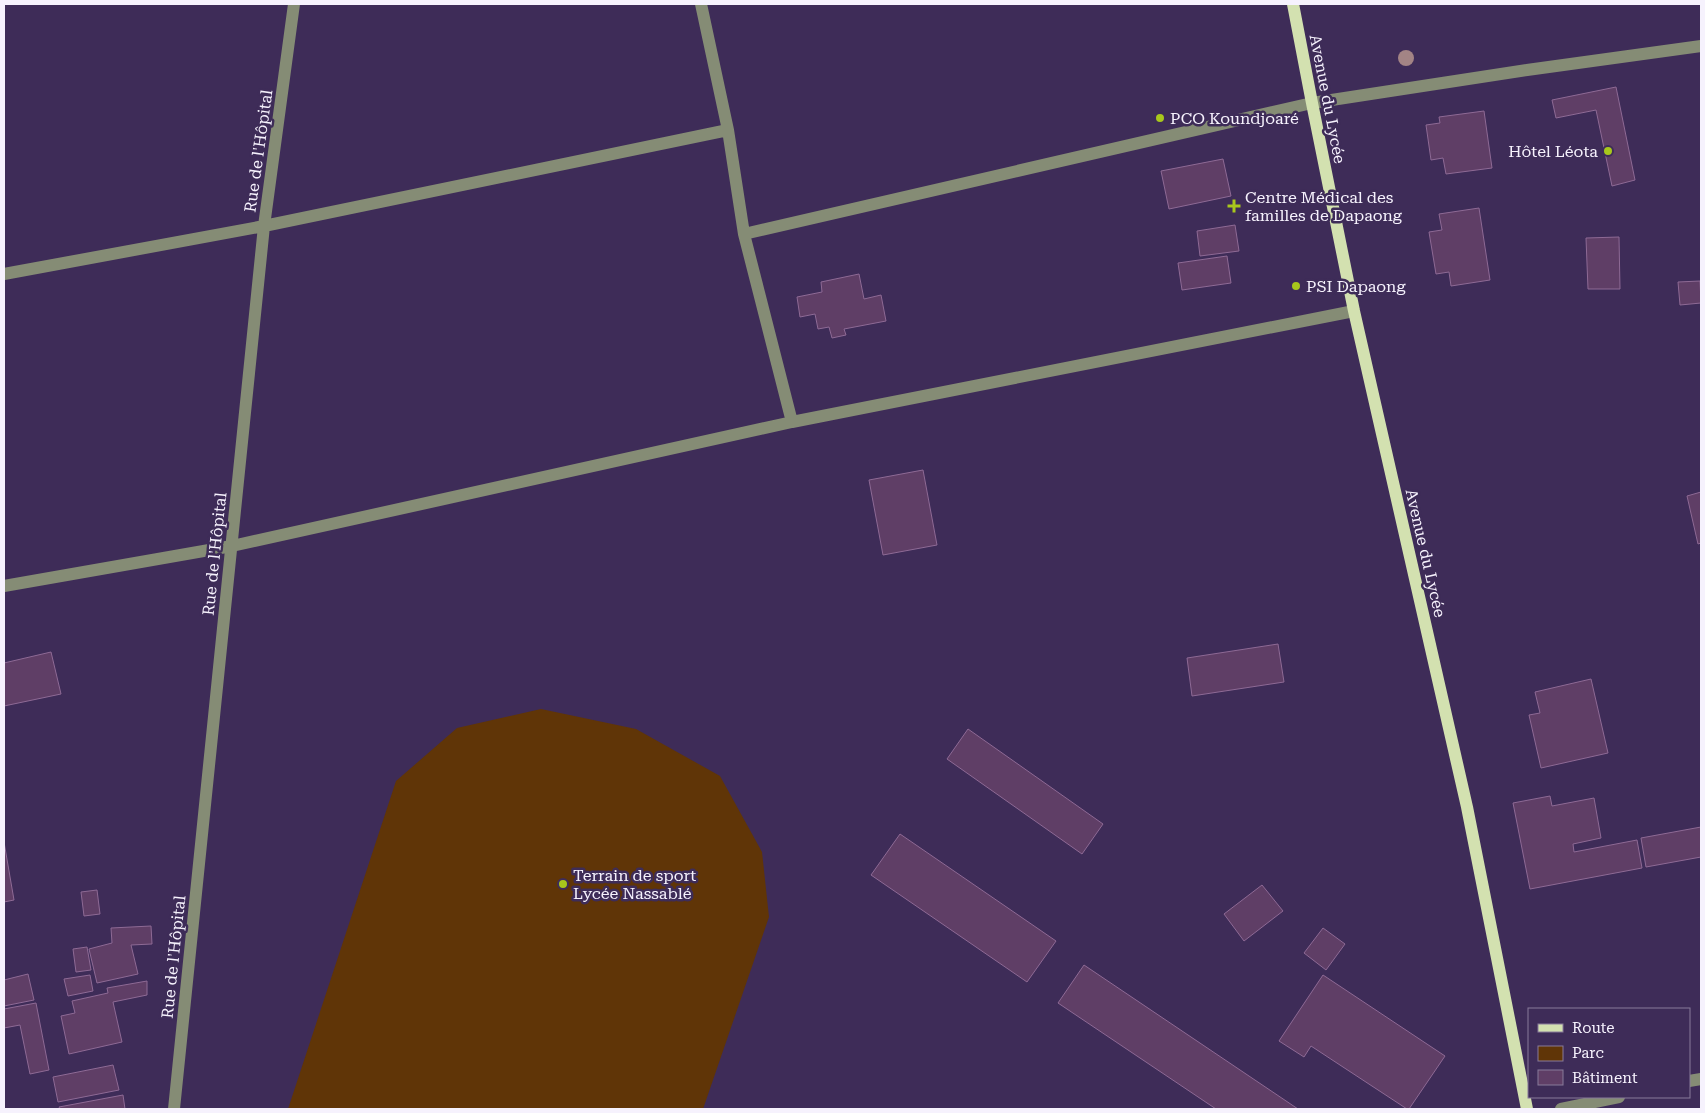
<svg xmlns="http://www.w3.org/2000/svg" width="1705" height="1113" font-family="'Roboto Serif',serif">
<rect width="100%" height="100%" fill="#3e2c58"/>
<path fill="#603507" d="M541,709L636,729L720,776L762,852L769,917L703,1109H288L396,781L457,728Z"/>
<path fill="#5f3e66" stroke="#8e6a95" d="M1616,87L1635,180L1612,186L1596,110L1556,118L1552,100Z
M1484,111L1492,168L1446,174L1443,158L1431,160L1426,125L1440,123L1439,117Z
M1223,159L1231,196L1169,209L1161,171Z
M1479,208L1490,280L1451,286L1449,272L1436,274L1429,232L1442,230L1439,214Z
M1235,225L1239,251L1200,256L1197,231Z
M1619,237L1620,289H1588L1586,238Z
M1227,256L1231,283L1182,290L1178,263Z
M859,274L864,299L881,295L886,321L844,329L846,335L832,338L829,327L818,329L815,314L800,317L797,297L822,292L821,282Z
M1700,281L1701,303L1680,305L1678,282Z
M923,470L937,545L883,555L869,480Z
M1701,492V543L1698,544L1687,496Z
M1278,644L1284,682L1192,696L1187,658Z
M51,652L61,694L4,706V663Z
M1591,679L1608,753L1541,768L1529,715L1540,713L1535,692Z
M968,729L1103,824L1082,854L947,759Z
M1550,796L1552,806L1594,798L1601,838L1573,844L1574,852L1637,840L1642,868L1530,889L1513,803Z
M1701,827V857L1646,867L1641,838Z
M900,834L1056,941L1027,982L871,875Z
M4,842L14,900L4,902Z
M1262,885L1283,911L1244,941L1224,914Z
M97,890L100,914L84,916L81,892Z
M151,926L152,944L131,945L138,974L97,983L89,949L112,943L111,928Z
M1323,928L1345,944L1326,970L1304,953Z
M87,947L91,970L76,972L73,949Z
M1084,965L1298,1109H1216L1058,1003Z
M28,974L34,1000L4,1006V980Z
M90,975L93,991L68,996L64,979Z
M1323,975L1445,1056L1409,1109H1407L1311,1046L1304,1057L1279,1041Z
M147,981V995L113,1002L122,1042L69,1054L61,1016L75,1013L72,1001L108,993L107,988Z
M36,1003L49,1070L30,1074L20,1025L4,1028V1009Z
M113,1065L119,1090L58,1102L53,1077Z
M123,1095L125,1109H60L59,1107Z"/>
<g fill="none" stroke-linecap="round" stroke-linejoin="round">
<path stroke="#858c75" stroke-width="12" d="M701,4L728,130L744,234L792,422
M744,234L1312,103L1527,70L1701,46
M4,274L264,226L728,130
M4,586L232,546L792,422L1354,311
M1689,1081L1701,1079
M174,1109L264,226L294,4
M1561,1109L1619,1097"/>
<path stroke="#d3e1b0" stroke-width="12" d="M1293,4L1312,103L1354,311L1467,807L1527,1109"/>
</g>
<circle fill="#a38485" cx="1406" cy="58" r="8"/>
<g fill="#a8c71c" stroke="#3e2c58" stroke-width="2">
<circle cx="1160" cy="118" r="5"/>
<circle cx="1608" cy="151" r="5"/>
<path d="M1231.5 198.5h5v5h5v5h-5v5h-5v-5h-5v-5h5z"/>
<circle cx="1296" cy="286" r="5"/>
<circle cx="563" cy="884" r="5"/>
</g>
<g text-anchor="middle" stroke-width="5" stroke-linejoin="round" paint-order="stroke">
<g font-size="16" fill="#f6f2fd" stroke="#3e2c58">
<text transform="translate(1328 99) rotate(79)" y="6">Avenue du Lycée</text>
<text transform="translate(258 151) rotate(-82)" y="6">Rue de l'Hôpital</text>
<text transform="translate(1426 553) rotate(77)" y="6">Avenue du Lycée</text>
<text transform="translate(214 554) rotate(-84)" y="6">Rue de l'Hôpital</text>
<text transform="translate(173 957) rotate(-84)" y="6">Rue de l'Hôpital</text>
</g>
<g font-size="16" fill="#f6f2fd" stroke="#3e2c58" text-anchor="start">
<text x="1170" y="124">PCO Koundjoaré</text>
<text x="1598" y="157" text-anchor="end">Hôtel Léota</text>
<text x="1245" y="203">Centre Médical des<tspan x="1245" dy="18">familles de Dapaong</tspan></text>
<text x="1306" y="292">PSI Dapaong</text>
<text x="573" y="881">Terrain de sport<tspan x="573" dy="18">Lycée Nassablé</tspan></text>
</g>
</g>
<rect width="1705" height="1113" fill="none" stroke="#f6f2fd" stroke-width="10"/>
<rect x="1528" y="1008" width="162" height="90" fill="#3e2c58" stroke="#887b9a"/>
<rect x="1538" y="1024" width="25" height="8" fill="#d3e1b0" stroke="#887b9a"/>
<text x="1572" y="1033" font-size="15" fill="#f6f2fd">Route</text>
<rect x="1538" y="1046" width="25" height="15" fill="#603507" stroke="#887b9a"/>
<text x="1572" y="1058" font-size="15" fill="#f6f2fd">Parc</text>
<rect x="1538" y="1070" width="25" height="15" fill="#5f3e66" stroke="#887b9a"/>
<text x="1572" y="1083" font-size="15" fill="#f6f2fd">Bâtiment</text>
</svg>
